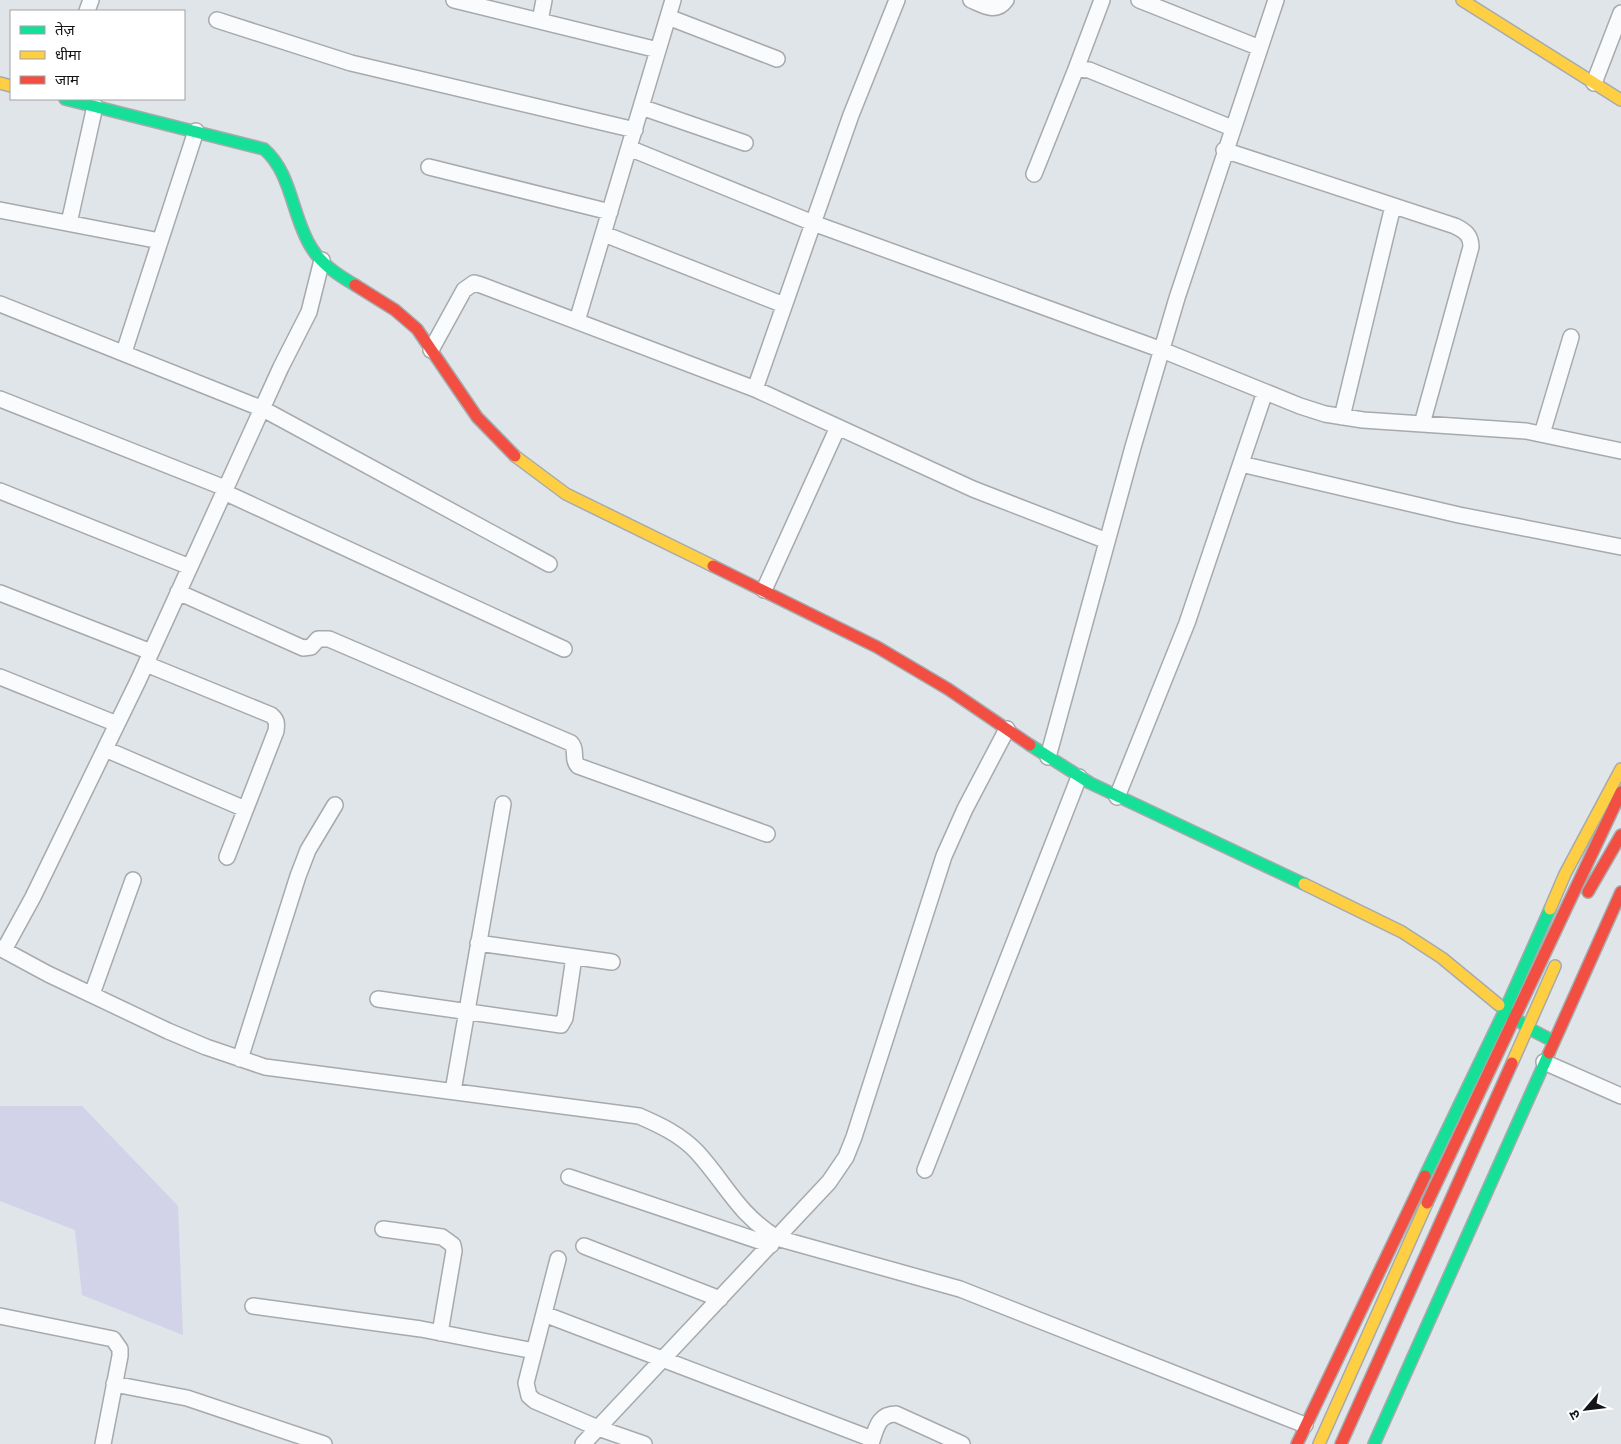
<svg xmlns="http://www.w3.org/2000/svg" width="1621" height="1444" font-family="'Public Sans','Noto Sans Devanagari',sans-serif">
<rect width="100%" height="100%" fill="#e0e5e9"/>
<path fill="#d2d2e8" d="M0,1106H82L178,1206L183,1335L82,1295L75,1230L0,1201Z"/>
<g fill="none" stroke-linecap="round" stroke-linejoin="round">
<defs>
<path id="street" d="M454,0L658,50
M971,0C983,5 996,14 1006,0
M1139,0L1260,48
M87,11L91,0
M668,17L777,59
M217,20L351,63L635,130
M540,21L544,0
M1076,69L1102,0
M1594,83L1621,13
M641,107L745,143
M629,148L813,223L1162,350L1300,406L1325,414L1363,420L1526,431L1621,451
M1224,150L1455,226C1465,231 1471,235 1471,247L1422,424
M429,167L610,212
M1034,174L1076,69L1089,70L1232,128
M0,210L160,241
M69,223L95,106
M604,234L784,305
M0,304L263,409L549,564
M577,321L673,0
M431,350L464,290L474,283L481,285L755,389L973,489L1107,541
M124,352L196,131
M755,389L851,115L897,0
M0,399L225,488
M1342,417L1393,206
M1542,434L1571,337
M1241,464L1459,515L1621,547
M0,491L190,567
M224,492L564,649
M764,590L838,427
M178,592L303,648L311,647L318,639H329L571,743C578,750 571,759 578,766L767,834
M0,593L151,652
M146,664L271,715C277,720 277,723 276,731L227,857
M0,677L117,724
M105,749L245,809
M1048,757L1133,447L1177,298L1276,0
M1117,797L1187,623L1265,392
M478,943L612,962
M0,948L48,974L168,1031L206,1047L265,1067L639,1116C660,1125 681,1135 697,1152C727,1185 737,1213 777,1238L960,1289L1305,1425
M4,950L33,897L138,681L281,367L309,312L322,260
M92,994L133,880
M378,999L561,1025L565,1018L574,957
M240,1059L298,876L308,850L335,805
M1544,1062L1621,1096
M453,1091L503,804
M925,1170L1079,777
M569,1177L771,1245
M383,1229L442,1237L453,1245L454,1251L440,1333
M584,1246L720,1299
M558,1259L526,1383L529,1396L535,1401L598,1428L644,1444
M253,1306L421,1329L534,1351
M544,1314L872,1439
M0,1316L113,1339L120,1349V1356L103,1444
M114,1384L187,1398L324,1444
M583,1444L829,1182L846,1157L854,1137L944,856L965,809L1007,729
M871,1444C876,1429 878,1414 896,1414L962,1444"/>
<path id="fast" d="M65,99L264,149C292,173 292,217 311,247C321,264 338,275 355,285
M1030,745L1090,783L1304,884
M1499,1005L1528,1028L1553,1041
M1425,1176L1505,1010L1550,909
M1374,1444L1549,1053"/>
<path id="slow" d="M1462,0L1621,100
M0,83L11,86
M515,456L566,494L713,566
M1304,884L1402,932L1442,958L1499,1005
M1550,909L1565,874L1621,769
M1512,1063L1555,966
M1319,1444L1427,1203"/>
<path id="jam" d="M355,285L395,310L417,329L477,417L515,456
M713,566L877,647L948,689L1030,745
M1588,892L1621,835
M1549,1053L1621,892
M1427,1203L1621,792
M1297,1444L1425,1176
M1341,1444L1512,1063"/>
</defs>
<use href="#street" stroke="#a6aaad" stroke-width="18"/>
<use href="#fast" stroke="#a6aaad" stroke-width="14"/>
<use href="#slow" stroke="#a6aaad" stroke-width="14"/>
<use href="#jam" stroke="#a6aaad" stroke-width="14"/>
<use href="#street" stroke="#fafbfc" stroke-width="15"/>
<use href="#fast" stroke="#16e098" stroke-width="11"/>
<use href="#slow" stroke="#ffcf43" stroke-width="11"/>
<use href="#jam" stroke="#f24e42" stroke-width="11"/>
</g>
<rect x="10" y="10" width="175" height="90" fill="#ffffff" stroke="#a1a1a3"/>
<rect x="20" y="26" width="25" height="8" fill="#16e098" stroke="#a1a1a3"/>
<text x="55" y="35" font-size="15" fill="#131518">तेज़</text>
<rect x="20" y="51" width="25" height="8" fill="#ffcf43" stroke="#a1a1a3"/>
<text x="55" y="60" font-size="15" fill="#131518">धीमा</text>
<rect x="20" y="76" width="25" height="8" fill="#f24e42" stroke="#a1a1a3"/>
<text x="55" y="85" font-size="15" fill="#131518">जाम</text>
<g transform="translate(1586 1409) rotate(242)" stroke="#ffffff" stroke-width="4" paint-order="stroke">
<path d="M0-4L9 19L0 12L-9 19Z" fill="#131518"/>
<text y="-8" font-size="14" font-weight="bold" text-anchor="middle" fill="#131518">उ</text>
</g>
</svg>
